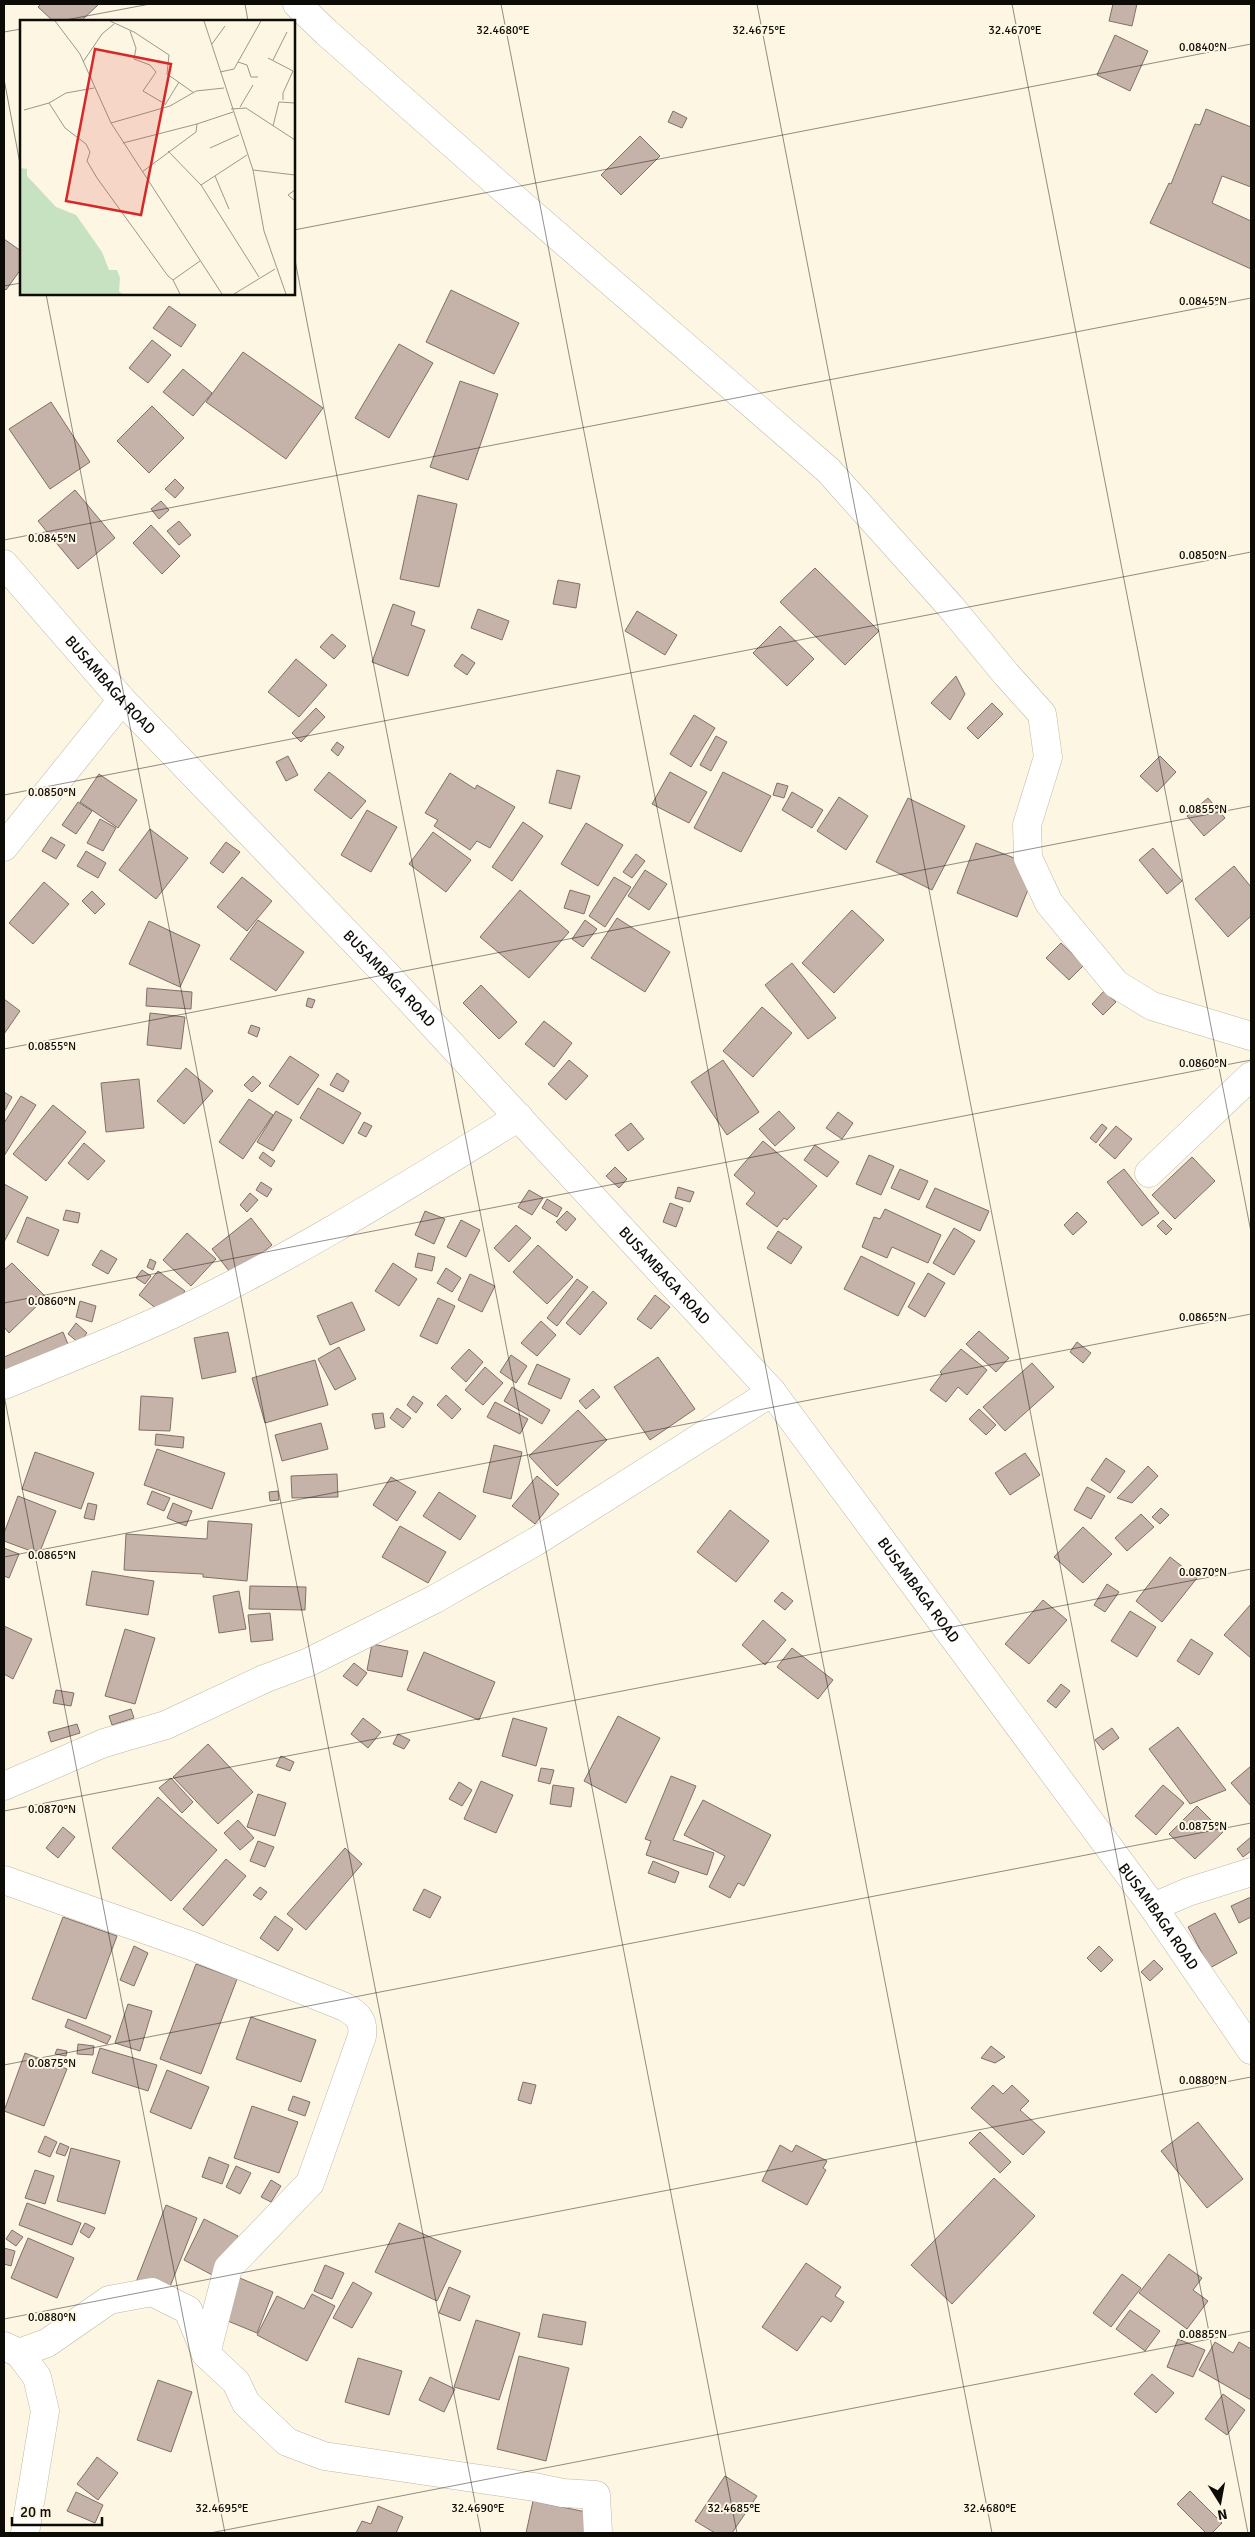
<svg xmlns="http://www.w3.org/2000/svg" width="1255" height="2537" font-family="Signika,sans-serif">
<rect width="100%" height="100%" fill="#fcf6e3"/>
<path fill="#c5b2a9" stroke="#817068" d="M41,4H99L81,21H53L38,7Z
M1113,4H1137L1132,26L1109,21Z
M1115,35L1148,51L1130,91L1097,75Z
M1206,109L1251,127V187L1222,176L1212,203L1251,221V269L1150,223L1169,183L1171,184L1195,124L1200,125Z
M673,111L687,118L682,128L668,122Z
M640,136L660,156L621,195L601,175Z
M4,239L21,251V269L6,290L4,288Z
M451,290L519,323L494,374L426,342Z
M169,306L196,325L181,347L153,328Z
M152,340L171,355L148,383L129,368Z
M399,344L433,363L389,438L355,418Z
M243,352L323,408L286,459L206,402Z
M183,369L212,393L193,416L163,392Z
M460,381L498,394L468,480L430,467Z
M51,402L90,462L50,489L9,429Z
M152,406L184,438L149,473L117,441Z
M175,479L184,488L175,498L165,489Z
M75,490L115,538L78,569L38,521Z
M418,495L457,504L439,587L400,579Z
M161,501L169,510L159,519L151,509Z
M179,521L191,535L179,545L167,531Z
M151,525L180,556L162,574L133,543Z
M815,568L879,631L845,665L780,602Z
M558,580L580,584L576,608L553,604Z
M393,604L415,612L411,625L425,630L408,676L372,662Z
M478,609L509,621L502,640L471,628Z
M637,611L677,635L665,655L625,631Z
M780,626L814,659L787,686L753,653Z
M332,634L346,646L334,659L320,647Z
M462,654L475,663L467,675L454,666Z
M296,659L327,685L299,717L268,692Z
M956,676L965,694L950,720L931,703Z
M992,703L1003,714L978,739L967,728Z
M316,708L325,717L301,742L292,733Z
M694,715L715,728L691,767L670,754Z
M716,736L727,742L711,771L700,765Z
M337,742L344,747L338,756L331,750Z
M288,756L298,775L286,781L276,762Z
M1160,756L1176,772L1157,792L1140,776Z
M557,770L580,776L571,809L549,803Z
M329,772L366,801L351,819L314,790Z
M670,772L707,792L689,823L652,804Z
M723,772L771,796L741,852L694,828Z
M450,773L475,789L477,785L515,807L490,848L477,841L470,850L434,826L438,820L425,813Z
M99,774L137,800L118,828L80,802Z
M777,783L788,786L784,798L773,795Z
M792,792L823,810L812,828L782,810Z
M839,797L868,816L846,850L817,831Z
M908,798L965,826L932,890L876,862Z
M1208,798L1225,818L1204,836L1187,816Z
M78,802L92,811L76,834L62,825Z
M367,810L397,827L371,872L341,855Z
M100,819L116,828L103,851L87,843Z
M523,822L543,836L512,881L492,867Z
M586,823L623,845L598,886L561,864Z
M150,829L188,858L156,899L119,870Z
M433,832L471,860L446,892L409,864Z
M51,837L65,845L56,859L42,851Z
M226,842L240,852L223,873L210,863Z
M976,843L1037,867L1017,917L957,893Z
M1153,848L1182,881L1167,894L1139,860Z
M86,851L106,863L98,878L77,866Z
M636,854L645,861L632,878L623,872Z
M1234,866L1251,887V916L1228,937L1195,899Z
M645,870L667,884L649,910L628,896Z
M242,877L272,901L247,931L217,907Z
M614,877L631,887L605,927L589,916Z
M44,882L69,904L33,944L9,923Z
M520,890L569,932L529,978L480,937Z
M570,890L590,896L584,914L564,908Z
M92,891L105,904L95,914L82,901Z
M852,910L884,940L834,993L802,963Z
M617,918L670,952L645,992L591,958Z
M258,920L304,952L276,991L230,959Z
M585,920L597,929L583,947L572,939Z
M149,921L200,945L180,987L129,964Z
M1061,943L1084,965L1069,980L1046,958Z
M792,963L836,1018L808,1039L765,985Z
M481,985L517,1022L499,1039L463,1003Z
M147,988L192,992L191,1009L146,1006Z
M1104,991L1116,1002L1103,1015L1092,1004Z
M308,998L315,1000L312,1008L306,1006Z
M4,999L20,1011L4,1034Z
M762,1007L792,1033L753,1077L723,1051Z
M150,1013L185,1017L181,1049L147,1045Z
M544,1021L572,1043L554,1067L525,1044Z
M251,1025L260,1028L257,1037L248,1033Z
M290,1056L319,1075L298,1105L269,1086Z
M569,1060L588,1076L566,1100L548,1084Z
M723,1060L759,1112L727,1135L691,1082Z
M186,1068L213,1091L184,1124L157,1101Z
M337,1073L349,1081L343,1092L330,1085Z
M253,1076L261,1083L252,1092L244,1085Z
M139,1079L144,1128L106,1132L101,1083Z
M318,1088L361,1113L343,1144L300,1118Z
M4,1092L12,1097L4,1112Z
M21,1096L36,1105L4,1156V1123Z
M249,1099L273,1115L243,1159L219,1142Z
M53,1105L86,1132L46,1181L13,1154Z
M276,1111L292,1120L273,1151L257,1142Z
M779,1111L795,1128L775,1146L759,1129Z
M838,1112L853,1123L842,1139L826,1128Z
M364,1122L372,1126L366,1137L358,1133Z
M631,1123L644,1139L628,1151L615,1135Z
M1102,1124L1107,1128L1096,1143L1090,1138Z
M1116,1126L1132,1139L1115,1159L1099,1145Z
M763,1141L817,1186L787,1220L784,1218L777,1227L746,1204L755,1193L734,1175Z
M84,1143L105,1161L88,1180L68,1163Z
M815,1145L839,1162L827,1177L804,1160Z
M263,1152L275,1161L271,1167L259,1158Z
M869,1155L894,1166L881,1195L856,1184Z
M1192,1157L1215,1181L1175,1219L1152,1195Z
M615,1167L627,1179L619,1188L606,1176Z
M900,1169L928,1181L919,1200L891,1188Z
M1124,1169L1159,1213L1142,1226L1107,1182Z
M261,1182L272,1189L267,1197L256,1190Z
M4,1184L28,1197L4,1242Z
M678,1187L694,1192L690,1202L675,1198Z
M935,1188L989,1211L980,1231L926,1207Z
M529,1190L543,1198L532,1215L518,1207Z
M250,1193L258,1200L247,1212L240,1205Z
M547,1199L562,1208L557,1217L542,1208Z
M670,1203L683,1208L676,1227L663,1222Z
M885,1209L941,1235L928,1263L892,1247L887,1258L862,1247L874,1217L880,1219Z
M66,1210L80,1213L78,1223L63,1220Z
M425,1211L445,1219L434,1244L415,1235Z
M567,1211L576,1219L566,1231L556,1222Z
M1077,1212L1087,1222L1073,1235L1064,1225Z
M27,1217L59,1230L48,1256L17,1242Z
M251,1218L272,1245L233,1276L212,1249Z
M461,1220L480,1230L466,1257L447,1247Z
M1163,1220L1172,1229L1166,1235L1157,1226Z
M516,1225L531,1238L509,1262L494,1248Z
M954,1228L975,1241L954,1275L933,1263Z
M778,1231L802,1247L791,1264L767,1248Z
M187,1233L216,1259L191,1286L163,1260Z
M538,1245L573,1277L547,1304L513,1272Z
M101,1250L117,1259L108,1274L92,1265Z
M418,1253L435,1257L432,1271L415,1267Z
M861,1256L915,1283L898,1316L844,1289Z
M150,1259L156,1262L153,1270L147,1267Z
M12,1263L46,1297L9,1333L4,1327V1270Z
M393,1263L417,1279L399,1306L375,1291Z
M446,1268L461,1278L452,1292L437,1283Z
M142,1270L151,1276L145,1284L136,1278Z
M158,1271L185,1291L166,1316L139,1295Z
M928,1273L945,1283L925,1317L908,1307Z
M470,1274L495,1286L482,1312L458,1300Z
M577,1279L588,1287L557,1326L547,1318Z
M593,1291L607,1303L580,1335L566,1323Z
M655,1295L670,1307L651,1329L637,1319Z
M438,1298L455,1306L437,1344L420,1336Z
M80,1301L96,1306L92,1322L76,1317Z
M352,1302L365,1330L330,1345L317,1316Z
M541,1321L556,1335L537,1356L521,1343Z
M76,1323L87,1333L79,1343L68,1334Z
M979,1331L1009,1358L996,1372L966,1344Z
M63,1332L72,1354L4,1383V1357Z
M228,1332L236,1372L202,1379L194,1338Z
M1077,1342L1091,1353L1083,1363L1070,1352Z
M339,1347L356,1379L335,1390L318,1359Z
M469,1349L483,1362L466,1382L451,1368Z
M961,1349L987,1370L967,1395L958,1387L946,1402L930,1390L942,1374L940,1372Z
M511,1355L527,1366L516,1383L500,1372Z
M658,1357L695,1409L650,1440L614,1387Z
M315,1360L328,1405L265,1423L252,1378Z
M1032,1363L1054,1387L1005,1431L983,1407Z
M537,1364L570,1379L561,1399L528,1384Z
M485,1367L503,1383L483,1405L465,1390Z
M512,1387L550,1410L542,1424L504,1401Z
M593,1389L600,1397L586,1409L579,1401Z
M446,1395L461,1409L452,1419L437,1405Z
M141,1396L173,1398L170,1431L139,1430Z
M413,1396L423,1403L416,1413L407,1405Z
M495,1402L528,1419L520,1434L487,1417Z
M397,1408L411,1418L403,1428L390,1418Z
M979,1409L996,1425L986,1435L969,1419Z
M578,1410L607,1440L557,1486L529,1456Z
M383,1413L385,1427L375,1429L372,1414Z
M321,1423L328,1449L282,1461L275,1435Z
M156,1434L184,1437L183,1448L155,1445Z
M494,1445L522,1452L511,1499L483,1492Z
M157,1449L225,1473L212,1509L144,1485Z
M35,1452L94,1473L81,1509L22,1489Z
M1025,1453L1040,1475L1010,1495L995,1473Z
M1106,1458L1125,1471L1110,1493L1091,1480Z
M1148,1466L1158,1476L1132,1503L1117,1498Z
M337,1474L338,1497L292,1498L291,1476Z
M537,1476L559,1494L535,1524L512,1506Z
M391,1477L416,1492L397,1521L373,1505Z
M1087,1487L1105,1496L1091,1519L1074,1510Z
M152,1491L170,1498L164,1511L147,1504Z
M278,1491L279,1500L270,1501L269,1492Z
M439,1492L476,1516L460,1540L423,1516Z
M18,1496L56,1511L39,1554L4,1541V1533Z
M88,1503L97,1505L94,1520L84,1518Z
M173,1503L192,1511L186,1526L167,1518Z
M1161,1508L1169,1515L1160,1524L1152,1517Z
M730,1510L769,1541L736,1582L697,1552Z
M1141,1514L1154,1527L1127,1551L1115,1538Z
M208,1521L252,1524L247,1581L203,1577V1574L124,1570L126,1534L207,1539Z
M400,1526L446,1552L428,1583L382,1557Z
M1083,1527L1112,1554L1083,1583L1054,1557Z
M4,1548L19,1554L9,1578L4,1576Z
M1170,1557L1197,1578L1162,1622L1136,1601Z
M92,1571L154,1581L148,1615L86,1605Z
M1107,1584L1119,1592L1105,1612L1094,1605Z
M250,1586L306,1587L305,1610L249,1609Z
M239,1591L246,1629L219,1633L213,1596Z
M782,1592L793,1601L785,1610L774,1601Z
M1043,1600L1067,1620L1029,1664L1005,1644Z
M1251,1604V1658L1224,1635Z
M1130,1611L1156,1627L1137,1657L1111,1641Z
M270,1613L273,1640L251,1642L248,1615Z
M763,1620L786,1640L765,1665L742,1645Z
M4,1626L32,1639L13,1679L4,1674Z
M125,1629L155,1638L135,1704L105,1696Z
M1191,1639L1213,1653L1199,1675L1177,1661Z
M372,1644L408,1651L402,1677L367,1670Z
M792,1648L833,1680L818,1699L777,1667Z
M424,1652L495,1682L479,1720L407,1690Z
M354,1663L367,1673L357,1686L343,1676Z
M1061,1684L1070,1691L1056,1708L1047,1701Z
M56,1690L74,1693L71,1706L53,1703Z
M131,1709L134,1718L112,1725L109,1716Z
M618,1716L660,1738L626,1803L584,1781Z
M363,1718L381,1732L368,1748L351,1734Z
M513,1718L547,1728L536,1766L502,1756Z
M77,1724L80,1733L51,1742L48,1732Z
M1178,1727L1226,1790L1190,1804L1149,1749Z
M1112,1728L1119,1738L1103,1750L1095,1740Z
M398,1734L410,1740L404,1749L393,1744Z
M208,1744L253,1792L218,1824L173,1777Z
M281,1756L294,1762L290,1771L276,1766Z
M1251,1766V1806L1231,1783Z
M541,1768L554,1770L550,1784L538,1781Z
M671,1776L696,1786L673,1840L714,1853L707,1875L646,1855L651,1841L645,1839Z
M171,1778L193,1802L182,1813L159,1788Z
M481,1781L513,1795L496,1833L464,1819Z
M459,1782L472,1790L462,1806L449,1799Z
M553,1785L574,1788L571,1807L550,1804Z
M1163,1785L1184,1803L1156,1835L1135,1816Z
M258,1794L286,1803L275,1836L247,1827Z
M158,1797L217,1850L171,1901L112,1848Z
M703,1800L771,1835L744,1886L738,1883L730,1898L709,1887L725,1856L684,1835Z
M1197,1806L1223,1832L1195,1859L1169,1834Z
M238,1820L254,1838L240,1850L224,1833Z
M63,1827L75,1837L58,1858L46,1848Z
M1251,1837V1851L1243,1857L1237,1849Z
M258,1841L274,1847L265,1867L250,1861Z
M345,1848L362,1864L306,1930L287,1914Z
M226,1859L246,1876L203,1926L183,1909Z
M653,1861L679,1872L675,1883L648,1873Z
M260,1887L267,1892L261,1900L253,1895Z
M424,1889L441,1897L430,1918L413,1910Z
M1251,1897V1917L1239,1923L1231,1906Z
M1215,1913L1237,1953L1210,1968L1188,1927Z
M275,1916L293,1929L278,1951L260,1938Z
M63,1917L117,1936L86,2019L32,1999Z
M134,1946L148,1953L134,1986L120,1980Z
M1099,1946L1113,1960L1101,1972L1087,1958Z
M1154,1960L1163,1969L1150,1981L1141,1972Z
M196,1964L237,1979L201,2074L160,2059Z
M128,2004L152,2011L140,2051L115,2043Z
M251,2017L316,2040L301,2082L236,2059Z
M68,2019L111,2036L107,2044L65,2027Z
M78,2044L94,2046L93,2055L77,2054Z
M991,2046L1005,2057L995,2063L981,2058Z
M100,2048L157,2065L148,2091L92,2073Z
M57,2049L67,2051L66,2056L55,2054Z
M25,2053L67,2069L44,2126L4,2111Z
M167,2070L209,2087L191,2129L150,2112Z
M523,2082L536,2085L531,2104L518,2100Z
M993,2085L1003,2094L1012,2085L1029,2101L1020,2110L1045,2132L1023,2155L971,2108Z
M293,2096L310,2102L305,2116L288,2110Z
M252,2106L298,2122L279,2173L234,2158Z
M1198,2122L1243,2179L1207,2208L1161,2151Z
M980,2132L1011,2162L1000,2173L969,2143Z
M45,2136L57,2142L50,2157L38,2152Z
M60,2143L69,2147L65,2156L56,2153Z
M780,2145L792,2152L796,2145L827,2161L823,2168L826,2170L807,2205L762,2181Z
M71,2148L120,2161L105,2214L57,2201Z
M209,2157L229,2165L222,2184L202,2177Z
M236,2166L251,2173L240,2194L226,2187Z
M35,2170L54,2176L45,2204L25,2198Z
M994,2178L1035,2216L952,2304L911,2265Z
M271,2180L281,2186L271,2202L261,2197Z
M27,2203L81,2223L72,2245L19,2225Z
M166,2205L197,2218L162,2307L131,2295Z
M204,2219L238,2236L218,2278L184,2260Z
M85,2223L95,2228L89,2238L80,2232Z
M399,2223L461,2251L437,2301L375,2272Z
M12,2230L23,2237L16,2246L6,2239Z
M28,2238L74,2258L57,2298L11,2278Z
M4,2248L15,2251L11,2266L4,2264Z
M1169,2254L1202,2278L1193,2290L1208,2301L1187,2329L1139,2293Z
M806,2263L841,2287L835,2296L844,2302L831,2322L822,2316L797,2351L762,2327Z
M325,2265L344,2273L332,2299L314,2291Z
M1122,2274L1141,2288L1111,2327L1093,2313Z
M235,2276L273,2292L257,2333L218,2317Z
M353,2282L372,2293L352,2328L333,2318Z
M449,2287L470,2296L460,2321L439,2313Z
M312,2294L335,2306L307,2361L257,2335L277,2296L304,2309Z
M1130,2310L1160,2331L1145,2351L1116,2329Z
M543,2314L586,2322L582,2345L538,2337Z
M476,2320L520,2333L499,2400L454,2387Z
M1178,2339L1205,2350L1193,2377L1167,2367Z
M1215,2342L1233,2353L1239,2342L1251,2349V2400L1199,2370Z
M519,2356L569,2368L546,2461L497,2449Z
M358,2358L402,2371L389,2415L345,2402Z
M1152,2374L1174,2393L1156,2413L1134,2394Z
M430,2377L455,2389L444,2412L419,2400Z
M158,2380L192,2392L171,2452L137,2440Z
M1223,2394L1245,2410L1227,2435L1205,2419Z
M97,2457L118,2473L98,2500L77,2484Z
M725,2476L757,2496L732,2533H715L695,2521Z
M1190,2491L1222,2523L1212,2533H1206L1177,2504Z
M76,2492L103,2505L95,2523L67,2511Z
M533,2501L591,2513L587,2533H526Z
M378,2506L403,2517L396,2533H356L362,2521L371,2524Z"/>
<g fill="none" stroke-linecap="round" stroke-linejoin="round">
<defs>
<g id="minor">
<path d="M297,4L326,32L499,185L828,470L950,606L1006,674L1042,714L1048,757L1027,825L1028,858L1049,903L1116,984L1152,1006L1251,1036"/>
<path id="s1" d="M4,564L122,700L386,974L772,1392L1153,1907L1251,2050"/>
<path d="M4,847L122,700"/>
<path d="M1149,1173L1251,1076"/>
<path d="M4,1385C60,1362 116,1340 171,1315C292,1258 405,1187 519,1117"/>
<path d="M4,1786L104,1743L166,1725L264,1679L309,1662L435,1599L535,1542L772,1392"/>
<path d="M4,1880L192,1946L345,2007C358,2015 364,2020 362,2036L310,2183L228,2268L206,2354L236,2382L246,2403L287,2442L324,2456L534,2487L563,2493L596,2495L598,2533"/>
<path d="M1153,1907L1188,1892L1251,1872"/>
<path d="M4,2346L19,2353L37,2377L45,2411L25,2533"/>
<path d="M19,2353L47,2343L109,2300L152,2292L188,2310L206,2354"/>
</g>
</defs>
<use href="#minor" stroke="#beb8a6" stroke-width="29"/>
<use href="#minor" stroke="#fff" stroke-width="28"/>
</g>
<path fill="none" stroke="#0d0b06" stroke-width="1" stroke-opacity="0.45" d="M245,4L248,21M501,4L992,2533M757,4L1248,2533M1012,4L1251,1232M60,21L150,4M4,32L21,29M4,79L21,169M294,230L1251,44M294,255L737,2533M4,286L21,283M46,294L481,2533M4,540L1251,298M4,795L1251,552M4,1049L1251,806M4,1303L1251,1060M4,1395L225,2533M4,1557L1251,1314M4,1811L1251,1569M4,2065L1251,1823M4,2319L1251,2077M210,2533L1251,2331"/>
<g text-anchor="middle" stroke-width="4" stroke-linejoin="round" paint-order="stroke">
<g font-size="15" fill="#0d0b06" stroke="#fcf6e3">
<text dy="5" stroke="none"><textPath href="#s1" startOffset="161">BUSAMBAGA ROAD</textPath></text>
<text dy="5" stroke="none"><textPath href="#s1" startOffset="566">BUSAMBAGA ROAD</textPath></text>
<text dy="5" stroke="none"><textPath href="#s1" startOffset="971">BUSAMBAGA ROAD</textPath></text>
<text dy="5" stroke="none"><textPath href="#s1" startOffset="1376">BUSAMBAGA ROAD</textPath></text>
<text dy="5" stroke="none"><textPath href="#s1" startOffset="1781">BUSAMBAGA ROAD</textPath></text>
</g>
</g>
<g transform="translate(20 20)">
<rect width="275" height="275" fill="#fcf6e3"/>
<path d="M0,148L7,149V156L36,187L56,195L61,202L82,232L89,250H97L100,258L99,271L102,274H0Z" fill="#c6e2c0"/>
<path fill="none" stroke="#9c988b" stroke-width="1" d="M35,1L60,34L91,103L202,274M90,1L114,12L149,35L147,54L174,73M184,1L233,150L244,211L266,274M110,11L116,28L114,39L130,45L136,52L123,71L145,84M192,24L205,6M248,38L273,51L263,73V80M253,40L267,12M63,42L82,14L94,4M218,42L227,45L231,57H238M200,52L214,49L241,1M74,68L46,73L29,83L45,108L66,124L70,132L67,141L77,158L148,256L153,260L180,241M145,85L159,62M220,87L233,65M211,89L226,88L275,120M4,90L29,83M91,103L150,86L176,71L204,68M253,106L259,82L275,83M103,123L177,104M190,128L219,115M148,131L181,165L239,257M233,150L275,155M122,152L176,112L177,104L213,92M195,156L209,189M181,165L227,135M275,181L268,175L275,170M153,260L160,274M214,274L255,249"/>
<path fill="#d62828" fill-opacity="0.15" stroke="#d62828" stroke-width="2.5" d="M75,29L151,44L121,195L46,181Z"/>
<rect width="275" height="275" fill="none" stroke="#0d0b06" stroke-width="2.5"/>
</g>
<g font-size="12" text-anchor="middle" fill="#0d0b06" stroke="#fcf6e3" stroke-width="4" stroke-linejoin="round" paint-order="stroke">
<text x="503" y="34">32.4680°E</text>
<text x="759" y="34">32.4675°E</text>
<text x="1015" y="34">32.4670°E</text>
<text x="1203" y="51">0.0840°N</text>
<text x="1203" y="305">0.0845°N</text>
<text x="52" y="542">0.0845°N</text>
<text x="1203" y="559">0.0850°N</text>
<text x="52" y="796">0.0850°N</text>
<text x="1203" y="813">0.0855°N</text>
<text x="52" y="1050">0.0855°N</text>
<text x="1203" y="1067">0.0860°N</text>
<text x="52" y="1305">0.0860°N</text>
<text x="1203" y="1321">0.0865°N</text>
<text x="52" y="1559">0.0865°N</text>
<text x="1203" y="1576">0.0870°N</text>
<text x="52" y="1813">0.0870°N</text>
<text x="1203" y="1830">0.0875°N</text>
<text x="52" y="2067">0.0875°N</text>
<text x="1203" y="2084">0.0880°N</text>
<text x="52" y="2321">0.0880°N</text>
<text x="1203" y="2338">0.0885°N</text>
<text x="222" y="2512">32.4695°E</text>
<text x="478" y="2512">32.4690°E</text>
<text x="734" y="2512">32.4685°E</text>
<text x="990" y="2512">32.4680°E</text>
</g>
<rect width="1255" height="2537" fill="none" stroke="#0d0b06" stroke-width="10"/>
<g transform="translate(1220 2502) rotate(169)" stroke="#fcf6e3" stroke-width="4" paint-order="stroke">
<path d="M0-4L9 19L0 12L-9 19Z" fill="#0d0b06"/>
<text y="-8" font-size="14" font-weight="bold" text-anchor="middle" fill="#0d0b06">N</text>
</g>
<path d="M12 2517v8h90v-8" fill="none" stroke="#0d0b06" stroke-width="2.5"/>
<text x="20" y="2517" font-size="15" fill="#0d0b06" stroke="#fcf6e3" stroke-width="4" paint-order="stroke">20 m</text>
</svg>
